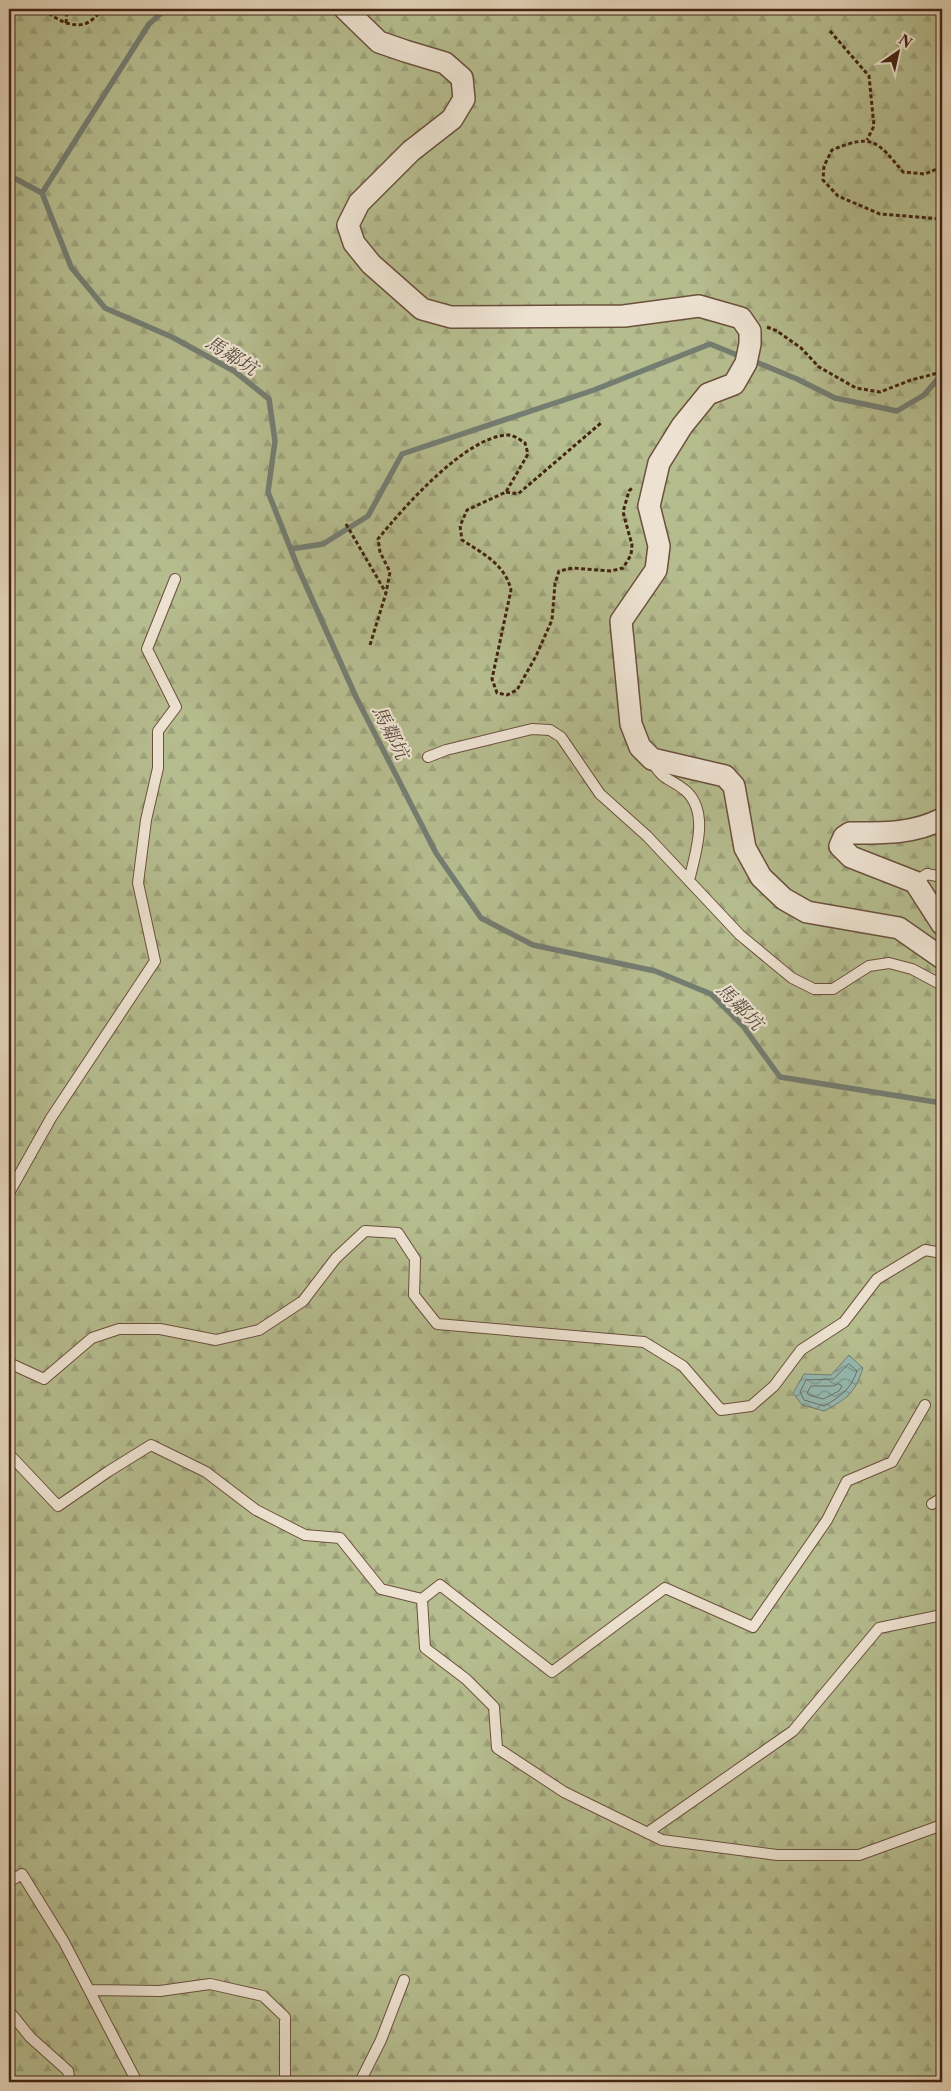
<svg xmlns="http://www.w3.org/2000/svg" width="951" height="2091" font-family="'Libre Caslon Text','Noto Serif TC',serif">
<defs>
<pattern id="forest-firs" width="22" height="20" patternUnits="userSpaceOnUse" patternTransform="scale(1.25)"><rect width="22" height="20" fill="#b5bc8e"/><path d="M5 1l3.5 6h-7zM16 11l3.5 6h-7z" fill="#9da17a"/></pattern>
<pattern id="water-waves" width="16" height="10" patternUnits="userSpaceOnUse" patternTransform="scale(1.25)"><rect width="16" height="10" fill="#95b8af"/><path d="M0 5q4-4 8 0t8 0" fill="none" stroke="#7b958d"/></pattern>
</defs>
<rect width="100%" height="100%" fill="#e3d3b8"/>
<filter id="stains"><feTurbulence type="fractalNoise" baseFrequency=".004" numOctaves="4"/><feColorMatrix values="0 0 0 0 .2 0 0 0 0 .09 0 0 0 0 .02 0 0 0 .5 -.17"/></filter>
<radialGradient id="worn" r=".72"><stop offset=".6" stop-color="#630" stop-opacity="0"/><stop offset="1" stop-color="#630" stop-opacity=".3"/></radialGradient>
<path fill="url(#forest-firs)" stroke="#7c7050" d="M9,9H942V2082H9Z"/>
<path fill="url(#water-waves)" stroke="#747d71" d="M849,1355L863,1368C855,1393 847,1399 824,1411L802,1405L793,1393L804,1374L831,1375Z"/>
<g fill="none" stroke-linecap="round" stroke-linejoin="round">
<path stroke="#6c6e61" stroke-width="1" d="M849,1364L857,1371C851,1389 840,1397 824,1406L804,1400L800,1392L806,1380L833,1379Z
M839,1384L842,1386L839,1391L823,1399L809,1395L807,1393L811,1386H832Z"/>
<path stroke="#747d71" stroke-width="5.5" d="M9,182L16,179L42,193L71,267L105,308L172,337L234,371L269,399L275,441L268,492L299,570L356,697L436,853L481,918L533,945L655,971L711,994L743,1026L780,1077L942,1103
M42,193L149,24L166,9
M751,360L797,379L835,398L897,411L924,395L942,374
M291,549L323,544L368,516L402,454L594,390L710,344L742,357"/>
<defs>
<path id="lane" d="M428,757L446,750L532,729L550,730L561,737L600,794L647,836L740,935L792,978L814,989H833L869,966L889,963L912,969L942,985
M652,761C663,782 671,778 686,791C710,813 695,854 689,881
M915,882L927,874L942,877
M9,1193L51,1118L155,961L138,883L146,820L158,768V731L176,707L147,649L175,579
M9,1363L44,1379L92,1338L119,1329H160L216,1340L259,1330L303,1301L336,1258L365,1231L398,1233L415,1259L414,1295L437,1324L644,1342L683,1366L721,1410L751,1406L774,1386L801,1350L844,1322L877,1279L925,1250L942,1253
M9,1454L58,1506L109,1471L151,1445L206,1472L256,1510L305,1535L340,1538L381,1589L422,1599L425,1648L466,1679L494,1707L497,1748L564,1792L662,1840L777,1855H859L942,1825
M932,1504L942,1498
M422,1599L440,1585L552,1672L665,1588L753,1627L827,1520L847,1481L892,1462L925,1405
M647,1833L793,1731L879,1628L942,1615
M9,1882L22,1874L64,1942L137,2082
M90,1990L160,1991L210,1984L263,1996L285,2017V2082
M9,2011L30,2037L68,2071L70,2082
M360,2082L381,2040L404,1980"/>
<path id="street" d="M345,9L379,42L405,51L445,63L462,78L464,99L452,119L411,151L359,203L348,225L354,243L371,264L422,309L451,317L624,316L699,306L741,318L750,331V344L746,363L734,384L708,394L682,426L659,463L649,506L659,546L656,570L621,621L631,724L640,747L652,759L725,776L734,786L745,848L761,877L784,899L807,912L899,928L942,958
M942,819C913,834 883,833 850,833L844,837L840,846L851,857L915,882L942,924"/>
</defs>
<use href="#lane" stroke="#6b503c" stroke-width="12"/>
<use href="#street" stroke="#6b503c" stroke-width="24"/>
<path stroke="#432413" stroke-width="3" stroke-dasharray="4 2.5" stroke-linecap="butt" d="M44,9C53,18 71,28 84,24C92,22 98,14 103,9
M66,23L67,9
M830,31L869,76L874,126L867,140
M942,167L925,174L903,172C877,141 873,133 832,150L824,166L823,180L838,196L880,214L942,219
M767,327L777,331L801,348L819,367L856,388L880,392L911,380L942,372
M506,492L518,494L601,423
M346,524L386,593
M370,645L386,593L390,572L380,552L378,539C404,507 466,436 508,435C514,435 520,440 525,443L528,454L506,492L467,510L460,526L462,540C482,553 505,564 511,590L492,679L497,693L507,695L517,690L536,656L552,620L555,584L559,571L573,568L611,571L623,568L631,555L632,545L623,512L629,491L633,487"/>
<use href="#lane" stroke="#ede2d1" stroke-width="10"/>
<use href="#street" stroke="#ede2d1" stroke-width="21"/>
</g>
<g text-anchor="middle" stroke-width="4.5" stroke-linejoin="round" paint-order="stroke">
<g font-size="19" font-style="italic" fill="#58493a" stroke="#ede2d1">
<text transform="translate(232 355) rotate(32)" y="7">馬鄰坑</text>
<text transform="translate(391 732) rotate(63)" y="7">馬鄰坑</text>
<text transform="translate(740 1006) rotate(45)" y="7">馬鄰坑</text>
</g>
</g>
<rect width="951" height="2091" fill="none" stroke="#e3d3b8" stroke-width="30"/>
<rect x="10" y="10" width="931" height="2071" fill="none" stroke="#432413" stroke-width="2.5"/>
<rect x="15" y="15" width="921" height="2061" fill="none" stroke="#432413"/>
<g transform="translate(898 52) rotate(34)" stroke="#ede2d1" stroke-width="4" paint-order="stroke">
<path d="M0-4L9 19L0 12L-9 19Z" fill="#432413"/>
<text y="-8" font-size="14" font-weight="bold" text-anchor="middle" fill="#432413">N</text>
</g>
<rect width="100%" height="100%" filter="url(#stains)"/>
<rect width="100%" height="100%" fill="url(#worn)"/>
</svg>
